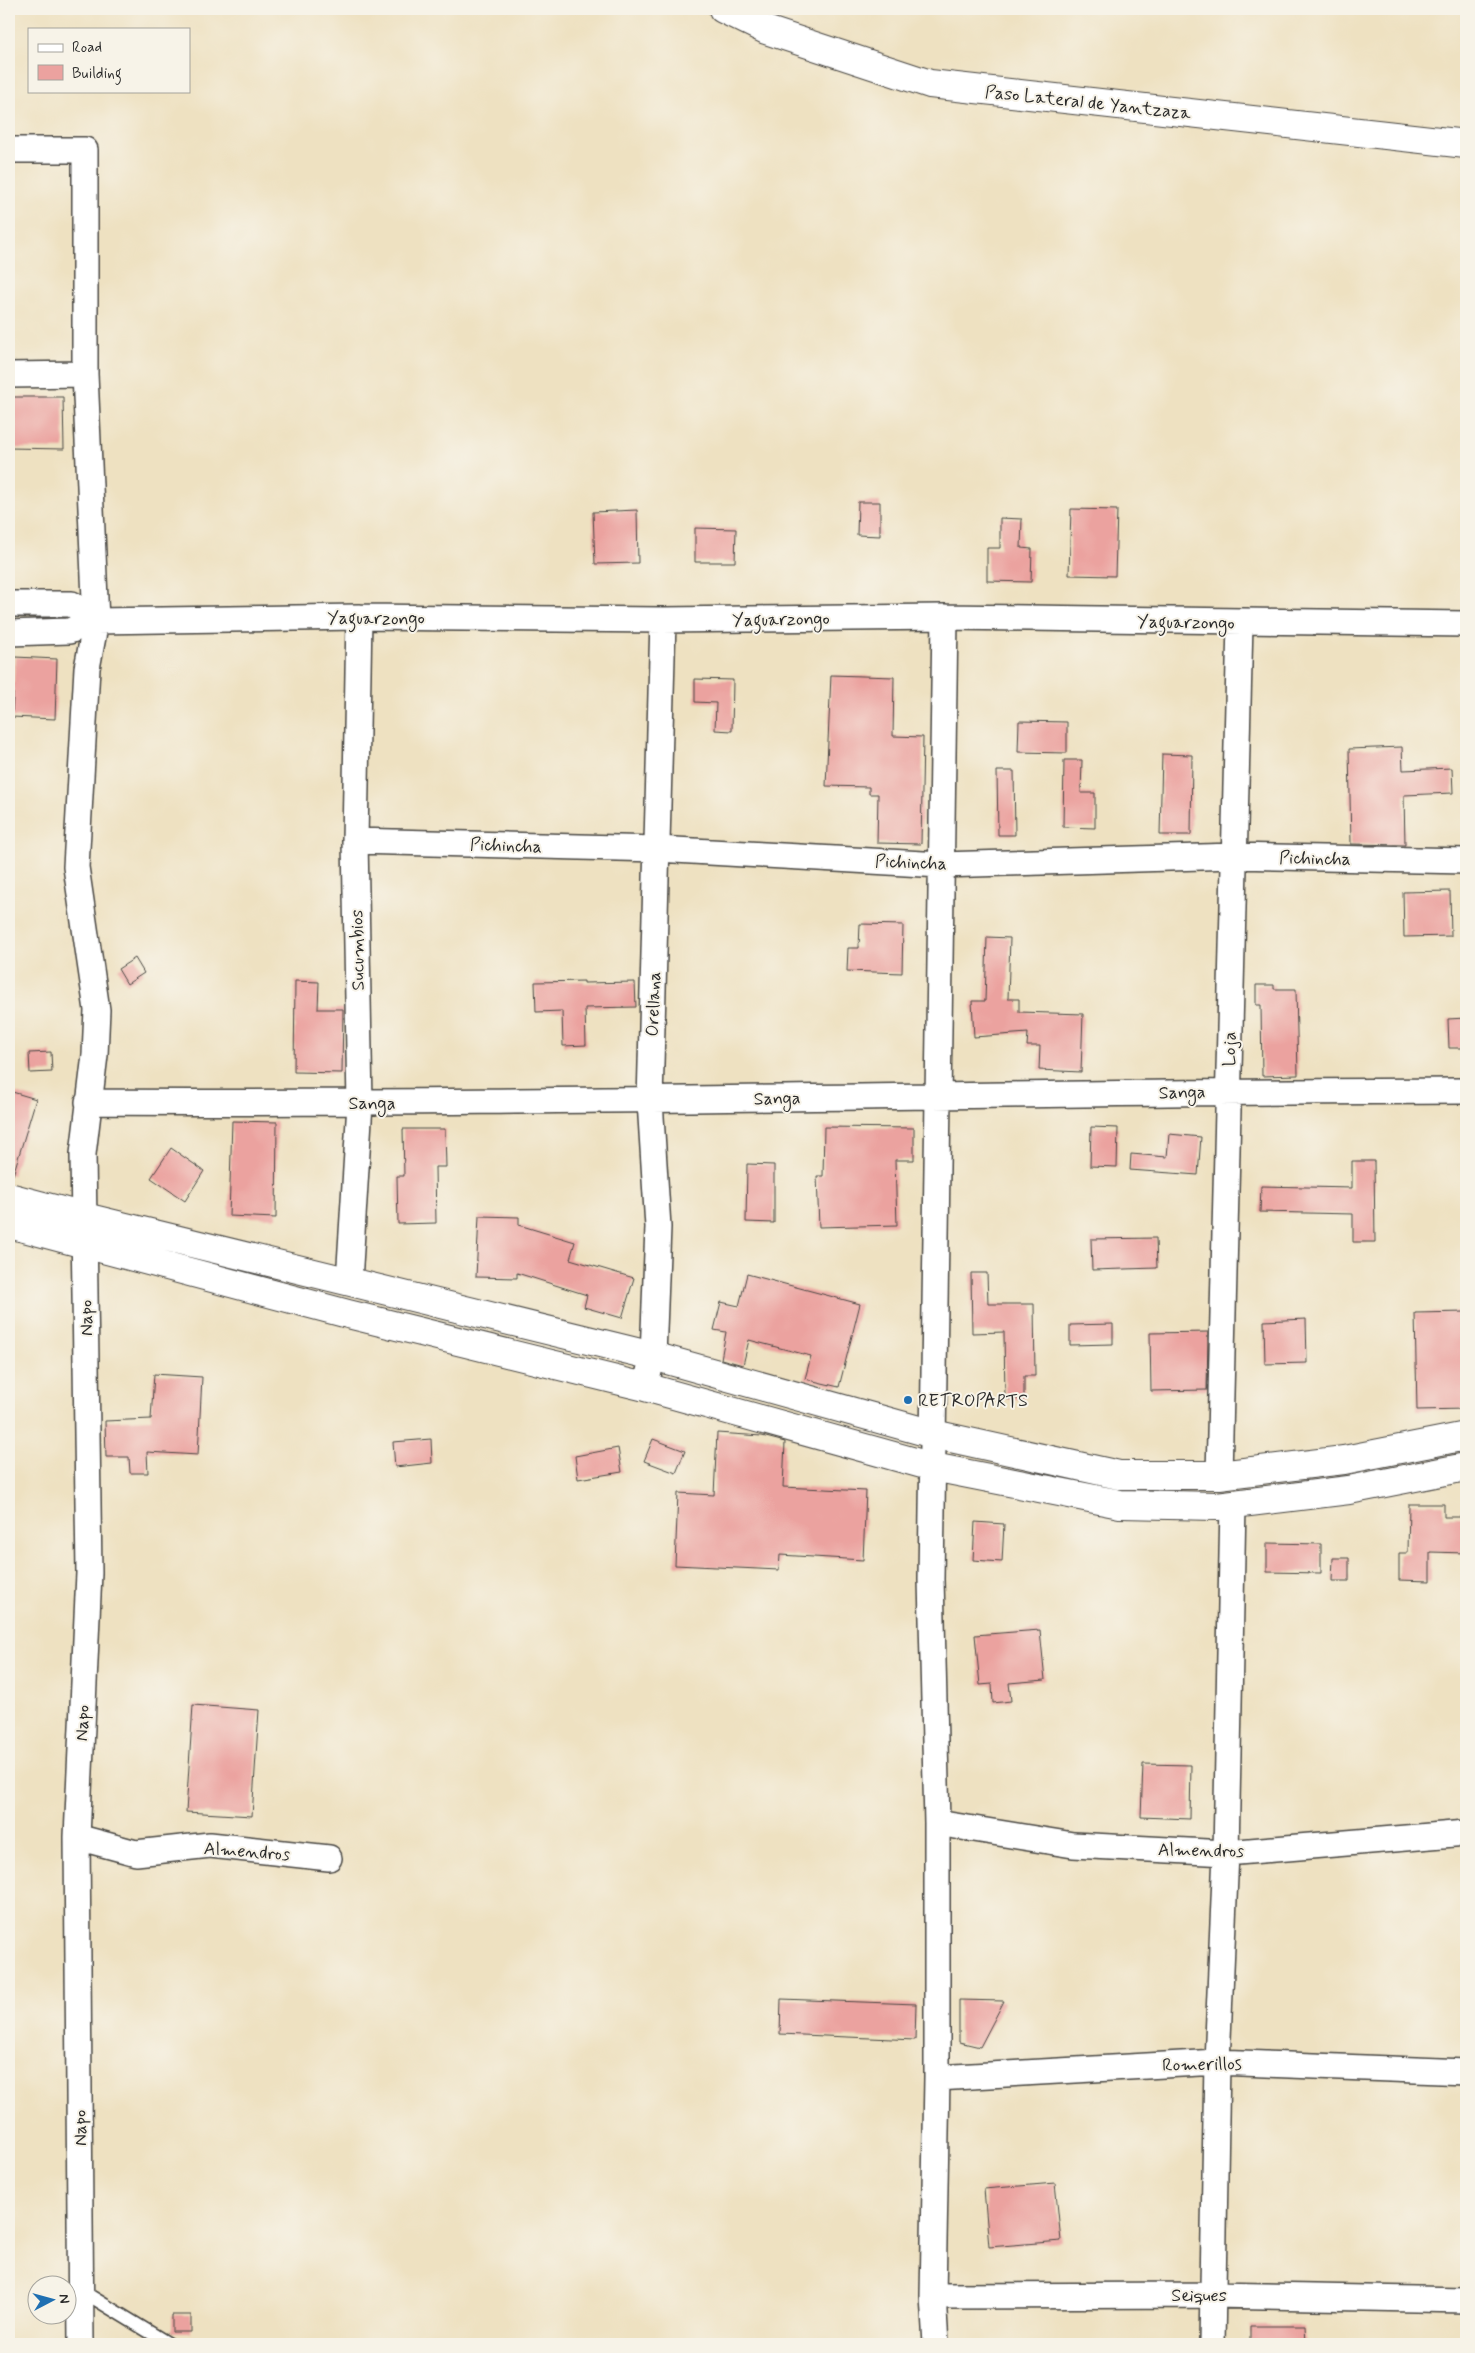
<svg xmlns="http://www.w3.org/2000/svg" width="1475" height="2353" font-family="Mynerve,sans-serif">
<rect width="100%" height="100%" fill="#f7f3e8"/>
<filter id="ink" filterUnits="userSpaceOnUse"><feTurbulence type="fractalNoise" baseFrequency=".02" numOctaves="2"/><feDisplacementMap in="SourceGraphic" scale="10" xChannelSelector="R" yChannelSelector="G"/><feConvolveMatrix kernelMatrix="1 2 1 2 8 2 1 2 1" color-interpolation-filters="sRGB"/></filter>
<filter id="wash" filterUnits="userSpaceOnUse"><feTurbulence type="fractalNoise" baseFrequency=".0096" numOctaves="4" result="noise"/><feDisplacementMap in="SourceGraphic" scale="20" xChannelSelector="R" yChannelSelector="G"/><feGaussianBlur stdDeviation="1.12" result="paint"/><feColorMatrix in="noise" values="0 0 0 0 0 0 0 0 0 0 0 0 0 0 0 0 0 1.4 0 .05"/><feComposite in="paint" operator="in"/></filter>
<g filter="url(#wash)">
<rect width="100%" height="100%" fill="#eee1c1"/>
<g id="blocks">
<path fill="#eba29f" d="M9,397H63L64,449L9,448Z
M858,502H880V536L857,535Z
M1071,509L1117,510L1115,576L1069,575Z
M637,510L638,563L595,564L593,512Z
M1000,518L1022,519L1021,548L1032,549L1031,582L987,581V548H1000Z
M695,528L736,529L735,562H695Z
M15,657L57,659L55,719L12,717Z
M831,675L894,677L893,736L923,737L921,844L877,843L878,794H869V787L826,786Z
M695,679L733,680L732,731L715,730L716,703L695,702Z
M1019,721L1067,722V753L1018,752Z
M1402,747L1403,770L1452,768L1453,793L1404,795L1405,845L1351,844L1349,749Z
M1162,754L1192,755L1191,835H1160Z
M1064,760H1082L1081,793H1095V828L1063,827Z
M997,771H1014L1015,835H998Z
M1450,891L1451,936L1404,937L1403,892Z
M860,924L903,925L902,973L847,971L848,948H859Z
M987,937L1010,938L1008,999H1019V1012L1083,1014L1081,1072L1039,1070L1040,1046H1027L1028,1033L974,1037L972,1001H985Z
M135,958L144,973L127,984L118,969Z
M295,981L319,982L318,1009H343L342,1073L294,1072Z
M584,981V983L635,982L636,1007L585,1008L586,1045L563,1046L562,1011L536,1012L535,982Z
M1256,985H1274V989H1296L1298,1075L1262,1076L1261,1005H1256Z
M1466,1018V1048H1449L1448,1019Z
M51,1052L52,1072L30,1073L29,1053Z
M9,1091L36,1099L13,1175L9,1174Z
M232,1121L277,1122L276,1218L229,1216Z
M824,1127L914,1128V1160H895L897,1225L819,1227L817,1176H823Z
M1091,1127L1118,1128L1117,1167L1090,1166Z
M403,1129H445L446,1167H435L436,1223L398,1224L397,1176H404Z
M1169,1134L1201,1137L1198,1175L1130,1170L1131,1154L1167,1157Z
M171,1148L204,1171L185,1201L151,1178Z
M1352,1161H1374L1375,1242H1353V1214L1260,1212L1261,1186L1352,1188Z
M747,1164L774,1165V1223L746,1222Z
M479,1216L519,1217V1225L575,1242L570,1259L634,1278L622,1318L584,1307L587,1295L517,1273V1278L476,1277Z
M1156,1238L1157,1268L1092,1270L1091,1239Z
M971,1273H987L988,1304H1034L1035,1376H1024V1399H1005L1004,1332L972,1333Z
M747,1274L860,1304L839,1387L805,1379L811,1356L749,1340L743,1365L721,1359L726,1332L714,1330L721,1302L739,1306Z
M1466,1312V1409L1417,1410L1415,1313Z
M1306,1319L1307,1363L1265,1364L1264,1321Z
M1113,1324V1344L1070,1345V1325Z
M1208,1332L1207,1390L1151,1391L1150,1333Z
M154,1374L202,1377L198,1455L147,1452L148,1473H130L129,1457H106L105,1421L151,1419Z
M717,1433L762,1436L785,1442L783,1487L866,1491L863,1560L780,1555L779,1570L675,1565L678,1493L714,1495Z
M431,1439L432,1463L395,1467L393,1442Z
M653,1439L685,1451L676,1473L644,1461Z
M618,1448L622,1472L578,1479L575,1456Z
M1409,1504H1444V1517H1466V1553L1430,1552V1581L1399,1580V1553H1408Z
M975,1522L1004,1524L1002,1562L973,1560Z
M1267,1543L1321,1544V1573L1267,1572Z
M1333,1558H1349V1581H1332Z
M1040,1630L1045,1680L1009,1683L1011,1701L993,1703L992,1684L980,1685L975,1635Z
M193,1705L259,1710L252,1816L186,1812Z
M1143,1764L1191,1765L1190,1819L1141,1817Z
M781,1999L916,2004L915,2040L780,2034Z
M959,2000L1004,2001L980,2047L959,2042Z
M1055,2183L1061,2241L989,2247L984,2189Z
M172,2315H191V2332H172Z
M1250,2326H1305L1306,2344H1250Z"/>
</g>
</g>
<g filter="url(#ink)">
<use href="#blocks" fill-opacity="0" stroke="#484642" stroke-width="1"/>
<g fill="none" stroke-linecap="round" stroke-linejoin="round">
<defs>
<path id="lane" d="M82,2291L169,2344"/>
<path id="street" d="M9,150H85V374L96,621L87,668L76,867L97,1010L95,1055L83,1154L89,1573L77,1837L81,2344
M9,375L85,374
M9,604H72L96,621
M9,633L69,631L96,621L359,617L663,620L945,617L1466,624
M355,841L657,849L941,865L1234,856L1466,861
M88,1102C548,1105 1007,1092 1466,1091
M349,1281L360,1104L355,841L359,617
M645,1387L653,1356L658,1227L650,1101L663,620
M1219,1475L1240,623
M937,1823L1073,1845L1226,1853L1466,1833
M77,1837L136,1853L210,1845L329,1858
M937,2078L1217,2062L1466,2072
M933,2296L1213,2295L1466,2300
M936,2344L933,2296L937,2078V1823L931,1579L945,617
M1212,2344L1217,2062L1226,1853L1233,1504"/>
<path id="secondary" d="M9,1197L85,1217L653,1356L933,1434L1119,1475H1219L1344,1460L1466,1436
M9,1224L348,1314L645,1387L933,1467L1120,1504L1217,1506L1349,1490L1466,1467"/>
<path id="highway" d="M723,9L766,30L930,84L1466,144"/>
</defs>
<use href="#lane" stroke="#484642" stroke-width="15"/>
<use href="#street" stroke="#484642" stroke-width="28"/>
<use href="#secondary" stroke="#484642" stroke-width="30"/>
<use href="#highway" stroke="#484642" stroke-width="30"/>
<use href="#lane" stroke="#fff" stroke-width="12"/>
<use href="#street" stroke="#fff" stroke-width="25"/>
<use href="#secondary" stroke="#fff" stroke-width="28"/>
<use href="#highway" stroke="#fff" stroke-width="28"/>
</g>
</g>
<circle fill="#1f6fb2" stroke="#f7f3e8" stroke-width="2" cx="908" cy="1400" r="5"/>
<g text-anchor="middle" stroke-width="4" stroke-linejoin="round" paint-order="stroke">
<g font-size="18" fill="#2b2b2b" stroke="#f7f3e8">
<text transform="translate(1088 102) rotate(6)" y="6">Paso Lateral de Yantzaza</text>
<text x="376" y="624">Yaguarzongo</text>
<text transform="translate(781 619) rotate(-1)" y="6">Yaguarzongo</text>
<text transform="translate(1186 622) rotate(1)" y="6">Yaguarzongo</text>
<text transform="translate(506 845) rotate(2)" y="6">Pichincha</text>
<text transform="translate(1315 858) rotate(1)" y="6">Pichincha</text>
<text transform="translate(911 862) rotate(2)" y="6">Pichincha</text>
<text transform="translate(357 950) rotate(-91)" y="6">Sucumbios</text>
<text transform="translate(653 1004) rotate(-88)" y="6">Orellana</text>
<text transform="translate(1229 1049) rotate(-89)" y="6">Loja</text>
<text transform="translate(1182 1092) rotate(-1)" y="6">Sanga</text>
<text transform="translate(777 1098) rotate(-1)" y="6">Sanga</text>
<text x="372" y="1109">Sanga</text>
<text transform="translate(86 1318) rotate(-91)" y="6">Napo</text>
<text transform="translate(82 1723) rotate(-87)" y="6">Napo</text>
<text transform="translate(1201 1850) rotate(1)" y="6">Almendros</text>
<text transform="translate(247 1851) rotate(4)" y="6">Almendros</text>
<text transform="translate(1202 2064) rotate(-1)" y="6">Romerillos</text>
<text transform="translate(80 2128) rotate(-91)" y="6">Napo</text>
<text x="1199" y="2301">Seiques</text>
</g>
<g font-size="18" fill="#2b2b2b" stroke="#f7f3e8" text-anchor="start">
<text x="918" y="1406">RETROPARTS</text>
</g>
</g>
<rect width="1475" height="2353" fill="none" stroke="#f7f3e8" stroke-width="30"/>
<rect x="28" y="28" width="162" height="65" fill="#f7f3e8" stroke="#a5a39c"/>
<rect x="38" y="44" width="25" height="8" fill="#ffffff" stroke="#a5a39c"/>
<text x="72" y="52" font-size="15" fill="#2b2b2b">Road</text>
<rect x="38" y="65" width="25" height="15" fill="#eba29f" stroke="#a5a39c"/>
<text x="72" y="78" font-size="15" fill="#2b2b2b">Building</text>
<g transform="translate(52 2300) rotate(84)"><circle r="24" fill="#f7f3e8" stroke="#a5a39c"/>
<path d="M0-4L9 19L0 12L-9 19Z" fill="#1f6fb2"/>
<text y="-8" font-size="14" font-weight="bold" text-anchor="middle" fill="#2b2b2b">N</text>
</g>
</svg>
